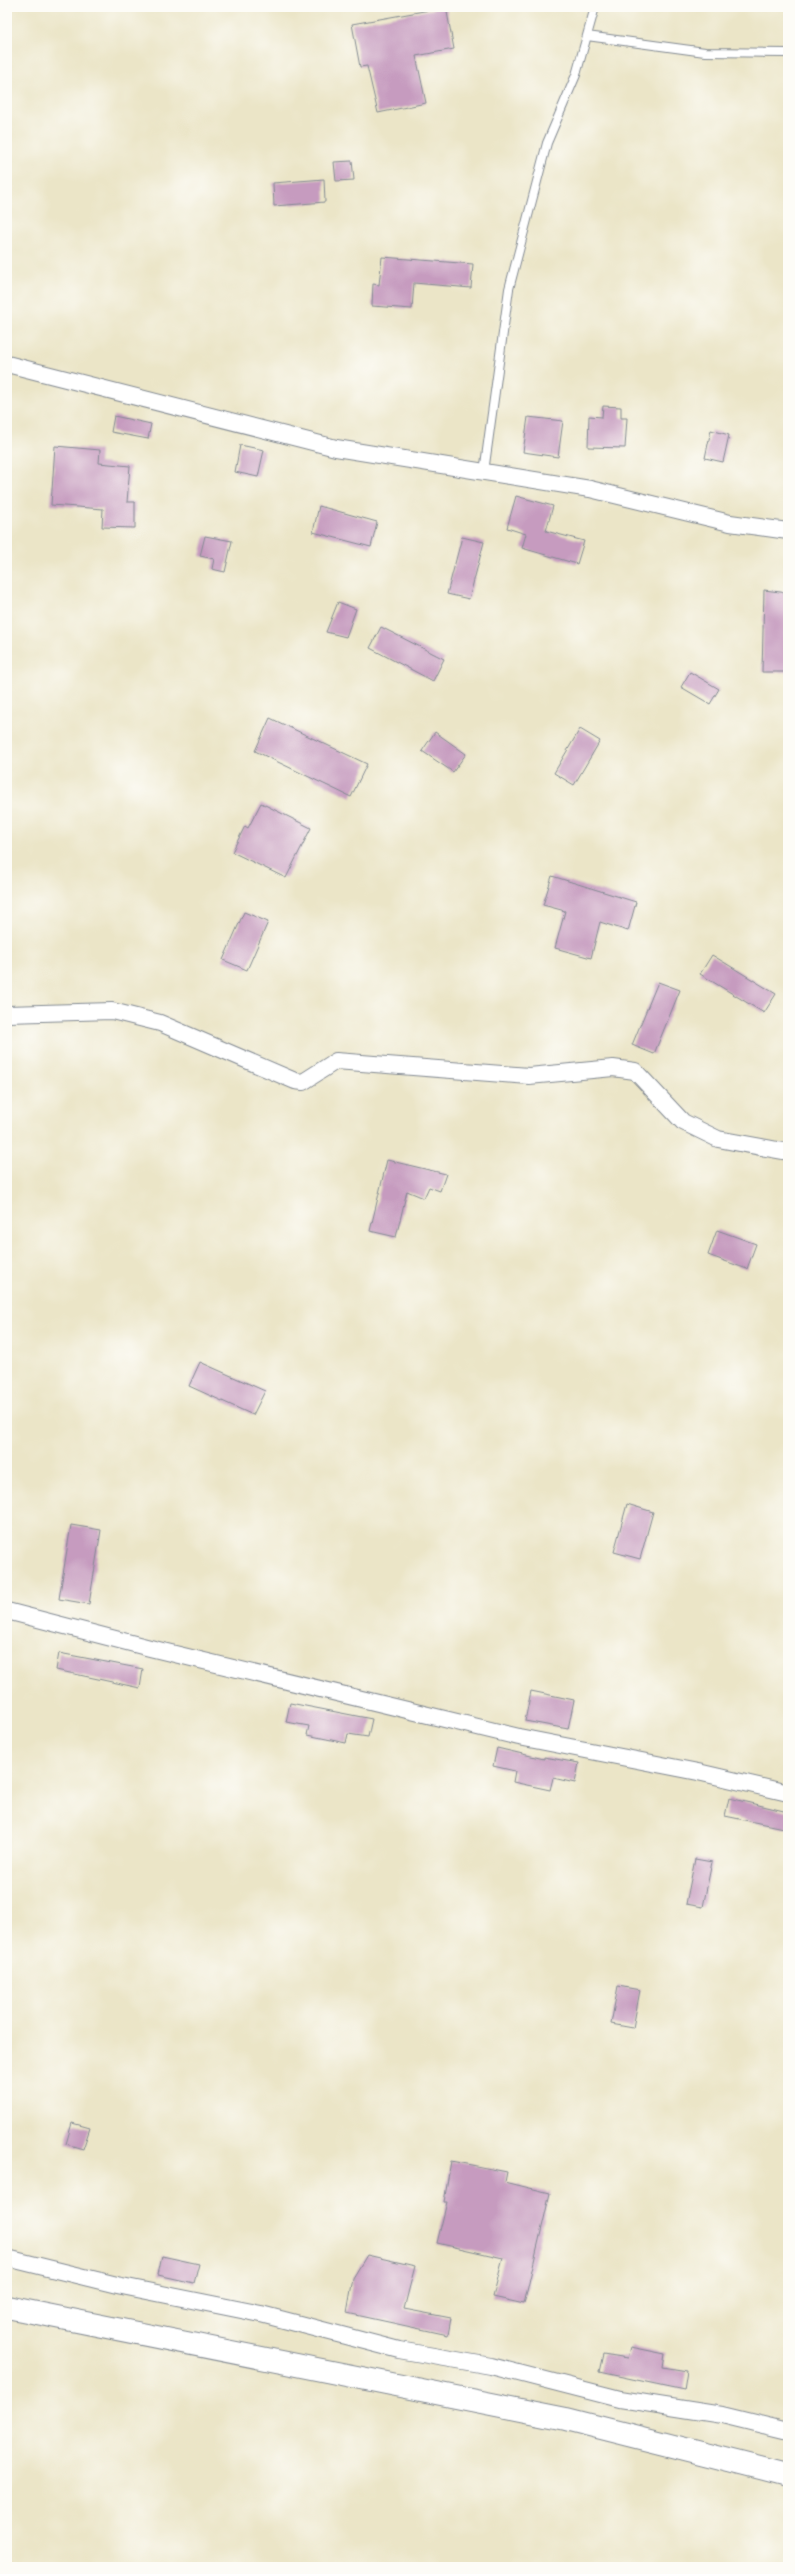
<svg xmlns="http://www.w3.org/2000/svg" width="795" height="2574" font-family="'Indie Flower',sans-serif">
<rect width="100%" height="100%" fill="#fdfcf7"/>
<filter id="ink" filterUnits="userSpaceOnUse"><feTurbulence type="fractalNoise" baseFrequency=".025" numOctaves="2"/><feDisplacementMap in="SourceGraphic" scale="8" xChannelSelector="R" yChannelSelector="G"/><feConvolveMatrix kernelMatrix="1 2 1 2 8 2 1 2 1" color-interpolation-filters="sRGB"/></filter>
<filter id="wash" filterUnits="userSpaceOnUse"><feTurbulence type="fractalNoise" baseFrequency=".012" numOctaves="4" result="noise"/><feDisplacementMap in="SourceGraphic" scale="16" xChannelSelector="R" yChannelSelector="G"/><feGaussianBlur stdDeviation="0.9" result="paint"/><feColorMatrix in="noise" values="0 0 0 0 0 0 0 0 0 0 0 0 0 0 0 0 0 1.4 0 .05"/><feComposite in="paint" operator="in"/></filter>
<g filter="url(#wash)">
<rect width="100%" height="100%" fill="#ebe5c7"/>
<g id="blocks">
<path fill="#c69bbf" d="M446,7L454,49L416,56L426,103L378,113L367,66L360,67L352,24Z
M352,161L354,180L336,181L334,162Z
M324,179L325,202L274,206L273,183Z
M382,257L473,264L471,288L414,283L412,309L372,306L373,284L379,285Z
M603,406L621,407V418H627L625,448L588,447L589,416L602,417Z
M114,416L151,424L148,439L111,432Z
M528,417L563,421L558,457L523,452Z
M711,430L729,435L723,462L705,458Z
M240,445L264,450L258,477L235,472Z
M55,446L100,450L99,463L130,466L127,502H135V528L102,527L103,509L51,505Z
M516,496L553,506L546,531L584,541L577,564L522,548L526,534L507,528Z
M319,506L377,522L371,547L313,532Z
M205,536L232,541L225,572L212,569L214,559L200,556Z
M462,537L484,542L469,599L447,594Z
M764,590L788,593V672H762Z
M338,602L356,609L346,637L326,632Z
M381,627L444,659L433,681L370,648Z
M690,672L719,689L710,704L681,687Z
M270,718L367,764L351,797L255,751Z
M580,729L600,741L574,785L554,773Z
M435,732L466,754L453,772L422,751Z
M261,803L311,828L286,878L232,852L245,826L248,828Z
M552,876L636,902L628,931L600,922L591,958L555,948L565,911L543,905Z
M244,912L268,922L247,970L223,960Z
M712,955L776,994L764,1013L700,974Z
M658,982L680,990L654,1054L632,1045Z
M387,1160L446,1174L440,1191L429,1187L424,1198L407,1191L396,1237L370,1231Z
M717,1230L756,1244L747,1269L708,1255Z
M200,1362L265,1391L253,1415L189,1386Z
M627,1504L653,1512L640,1559L614,1552Z
M71,1525L101,1530L89,1604L59,1599Z
M59,1653L143,1669L140,1688L56,1670Z
M531,1691L574,1700L568,1729L525,1721Z
M290,1703L372,1719L368,1737L348,1734L346,1743L307,1735L309,1726L286,1722Z
M497,1748L544,1759V1757L579,1763L575,1783L553,1778L550,1790L513,1782L515,1771L493,1766Z
M729,1798L788,1812V1829L725,1816Z
M695,1859L712,1862L703,1907L686,1904Z
M618,1986L640,1990L633,2028L611,2024Z
M72,2123L90,2128L83,2149L66,2144Z
M451,2161L507,2172L505,2182L550,2193L524,2304L493,2297L503,2258L437,2243L447,2202H444Z
M367,2255L415,2266L404,2309L451,2318L448,2335L347,2313L353,2278Z
M162,2256L199,2264L194,2283L158,2275Z
M631,2347L665,2354L663,2367L687,2371L684,2390L599,2372L603,2354L628,2358Z"/>
</g>
</g>
<g filter="url(#ink)">
<use href="#blocks" fill-opacity="0" stroke="#838a92" stroke-width="1"/>
<g fill="none" stroke-linecap="round" stroke-linejoin="round">
<defs>
<path id="service" d="M587,36L705,52L788,53
M484,472L509,289L547,143L576,75L595,7"/>
<path id="minor" d="M7,364L336,448L590,489L730,523L788,531
M7,1014L112,1011L160,1023L295,1081L303,1082L336,1061L529,1076L613,1068L635,1071L683,1122L718,1139L788,1152
M7,1611L150,1648L519,1737L698,1772L788,1793
M7,2258L117,2285L261,2314L399,2350L491,2366L620,2399L722,2415L788,2431"/>
<path id="primary" d="M7,2307L566,2419L788,2475"/>
</defs>
<use href="#service" stroke="#838a92" stroke-width="10"/>
<use href="#minor" stroke="#838a92" stroke-width="18"/>
<use href="#primary" stroke="#838a92" stroke-width="24"/>
<use href="#service" stroke="#fff" stroke-width="8"/>
<use href="#minor" stroke="#fff" stroke-width="16"/>
<use href="#primary" stroke="#fff" stroke-width="22"/>
</g>
</g>
<rect width="795" height="2574" fill="none" stroke="#fdfcf7" stroke-width="24"/>
</svg>
